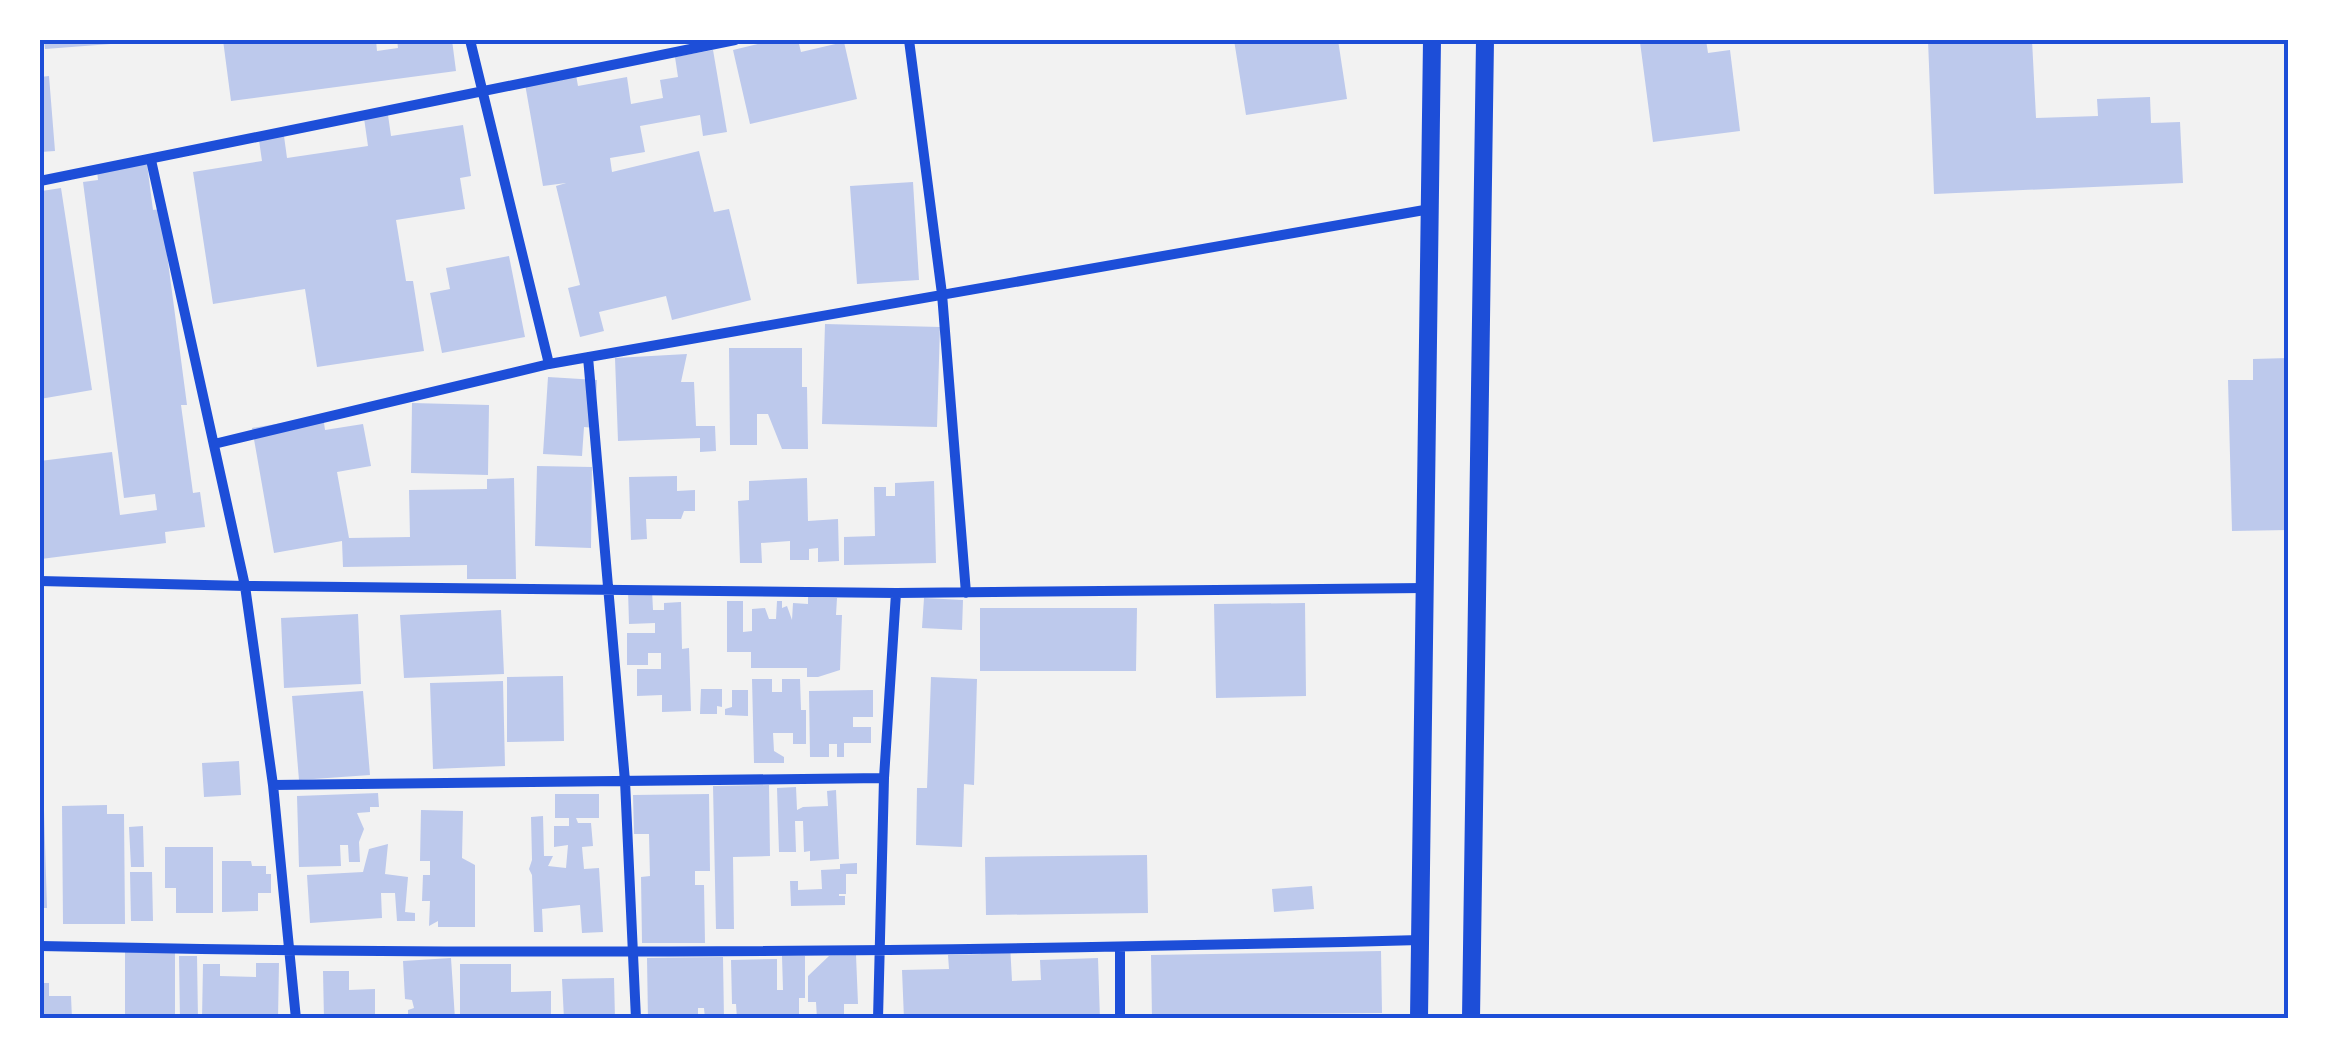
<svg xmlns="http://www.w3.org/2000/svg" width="2329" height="1059" font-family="'Varela Round',sans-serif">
<rect width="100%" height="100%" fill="#f2f2f2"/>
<path fill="#bdc9ec" d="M44,40H123L124,43L45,49Z
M223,40H376L377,51L398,48L397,40H452L456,71L231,101Z
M774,40H798L801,52L844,42L857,99L750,124L733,50Z
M1234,40H1338L1347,99L1246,115Z
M1655,40H1706L1708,53L1730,50L1740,131L1653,142L1640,42Z
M1928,40H2032L2036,118L2098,116L2097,99L2150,97L2151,123L2180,122L2183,183L1934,194Z
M713,50L727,132L703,136L700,115L640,126L645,152L610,158L612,172L699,151L714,212L729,209L751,300L672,320L666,296L599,312L604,331L580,337L568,288L580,285L556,186L566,183L543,186L525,84L576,75L578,86L627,77L631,104L663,98L660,80L678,77L675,57Z
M49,76L55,151L40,152V77Z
M388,115L391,136L463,125L471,176L460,178L465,209L396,220L406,281H413L424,351L317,367L305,289L213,304L193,172L262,161L259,140L284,136L287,158L368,146L364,118Z
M147,164L153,210L161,209L187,405H181L193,493L200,492L205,527L165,532L166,543L41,559L40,461L112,452L120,515L157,510L155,494L124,498L83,182L98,180L97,171Z
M913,182L919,280L857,284L850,186Z
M61,188L92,390L40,399V199H43L42,191Z
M509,256L525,337L442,353L430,293L450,289L446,268Z
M825,324L940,327L937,427L822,424Z
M729,348H802V387H807L808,449H782L768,414H757V445H730Z
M687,354L681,382H694L696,426H715L716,451L700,452V438L618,441L615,358Z
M2289,358V530L2232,531L2228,380H2253V359Z
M548,377L597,380L595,428L584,427L582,456L543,454Z
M412,403L489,405L488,475L411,473Z
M323,416L325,430L363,424L371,466L337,472L349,538L410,537L409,490L487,489V479L514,478L516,579H467V565L343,567L342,541L274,553L252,428Z
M537,466L592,467L591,548L535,546Z
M677,476V491L695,490V511H684L681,519H646L647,539L631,540L629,477Z
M807,478L808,521L838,519L839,561L818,562V548L809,549V560H790V541L761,543L762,563H740L738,501L749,500V481Z
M934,481L936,563L844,565V537L875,536L874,487H886V496H895V483Z
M628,590H652L653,610H664V603L681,602L682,649L689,648L691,711L662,712V695L637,696V669H661V653H648V665H627V633H655V623L629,624Z
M808,597L837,598L836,615H842L840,670L818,677H807V668H751V652H727V601H743V632L752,631V609L765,608L769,619H776L777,601H782V608L787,606L792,620L793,603L808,604Z
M924,598L963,600L962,630L922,628Z
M1305,603L1306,696L1216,698L1214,604Z
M980,608H1137L1136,671H980Z
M501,610L504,674L404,678L400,615Z
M358,614L361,684L284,688L281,618Z
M563,676L564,741L507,742V677Z
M931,677L977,679L974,785L964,784L962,847L916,845L917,788H927Z
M752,679H772V692H782V679H800L801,710H806V744H793V733H773L774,751L784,757V763H754Z
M503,681L505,766L433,769L430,683Z
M701,689H722V707L717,706V714H700Z
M732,690H748V716L725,715V709L732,707Z
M873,690V717H853V727H871V743H844V757H837V744H829V757H810L809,691Z
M363,691L370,775L299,780L292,696Z
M239,761L241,795L204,797L202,763Z
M769,785L770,856L733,857L734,929H716L713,786Z
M796,787L797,810L803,807L828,806L827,791L836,790L839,859L810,861V851L804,852L803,821H795L796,852H779L777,788Z
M378,793L379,807H370V812L357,813L364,829L359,842L360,862H349L348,845H340L341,866L299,867L297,796Z
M555,794H599V818H576L578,823H591L593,846L582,847L584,869L599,868L603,932L582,933L580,905L542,909L543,932H534L532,875L529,869L532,860L531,817L543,816L544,856H553L548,866L566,868L568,845L554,847V826H569V818H555Z
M709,794L710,871H695V885H704L705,943H642L641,877L650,876L649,834H634L633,795Z
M107,805V814H124L125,924H63L62,806Z
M40,810H44L47,908H40Z
M421,810L463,811L462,858L475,865V927H438V921L429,926L430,901H422L423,875H430V861H420Z
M143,826L144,867H131L129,827Z
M388,844L385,874L408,877L405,912L415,913V921H397L395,893H381L382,918L310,923L307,875L363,872L369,849Z
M165,847H213V913H176V888H165Z
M1147,855L1148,913L986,915L985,857Z
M222,861H251L252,866H266V874H271V893H258V911L222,912Z
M857,863V874H846V894H839V896H845V905L791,906L790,881H798V890L822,889L821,870L840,869V864Z
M130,872H152L153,921H131Z
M1312,886L1314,909L1274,912L1272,889Z
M1010,944L1012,981L1041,980L1040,960L1098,958L1100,1019H904L902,970L949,969L948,955L981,954V945Z
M1381,951L1382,1013L1284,1014V1019H1152L1151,955Z
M125,952L175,953V1019H125Z
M856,955L858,1004H844V1019H817L816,1002H808V976L829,956Z
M179,956H197L198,1019H180Z
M782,956H805V998H799V1019H737L736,1004H732L731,960L777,959V990H783Z
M723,957L724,1019H705L704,1008H698V1019H648L647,958Z
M451,958L455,1019H408V1010L414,1008L412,1000L405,999L403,961Z
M256,963H279L278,1019H202L203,964H220V976L256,977Z
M460,964H511V992L551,991V1019H460Z
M323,971H349V990L375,989V1019H324Z
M614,978L615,1019H564L562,979Z
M40,983H49V996H71L72,1019H40Z"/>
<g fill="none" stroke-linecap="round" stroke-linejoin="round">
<path stroke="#1d4ed8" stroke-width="10" d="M470,40L549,364
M909,40L942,294L966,593
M151,160L245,586L273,785L296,1019
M40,181L735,40
M588,357L625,781L636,1019
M214,444L549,364L1430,209
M40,581L245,586L896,593L1425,588
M273,785L884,778
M40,946C500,956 960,952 1420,940
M878,1019L884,778L896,593
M1120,1019V948"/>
<path stroke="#1d4ed8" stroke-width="18" d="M1419,1019L1432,40
M1471,1019L1485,40"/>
</g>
<rect width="2329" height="1059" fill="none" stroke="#ffffff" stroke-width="85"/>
<rect x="42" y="42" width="2244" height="974" fill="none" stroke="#1d4ed8" stroke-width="4"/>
</svg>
